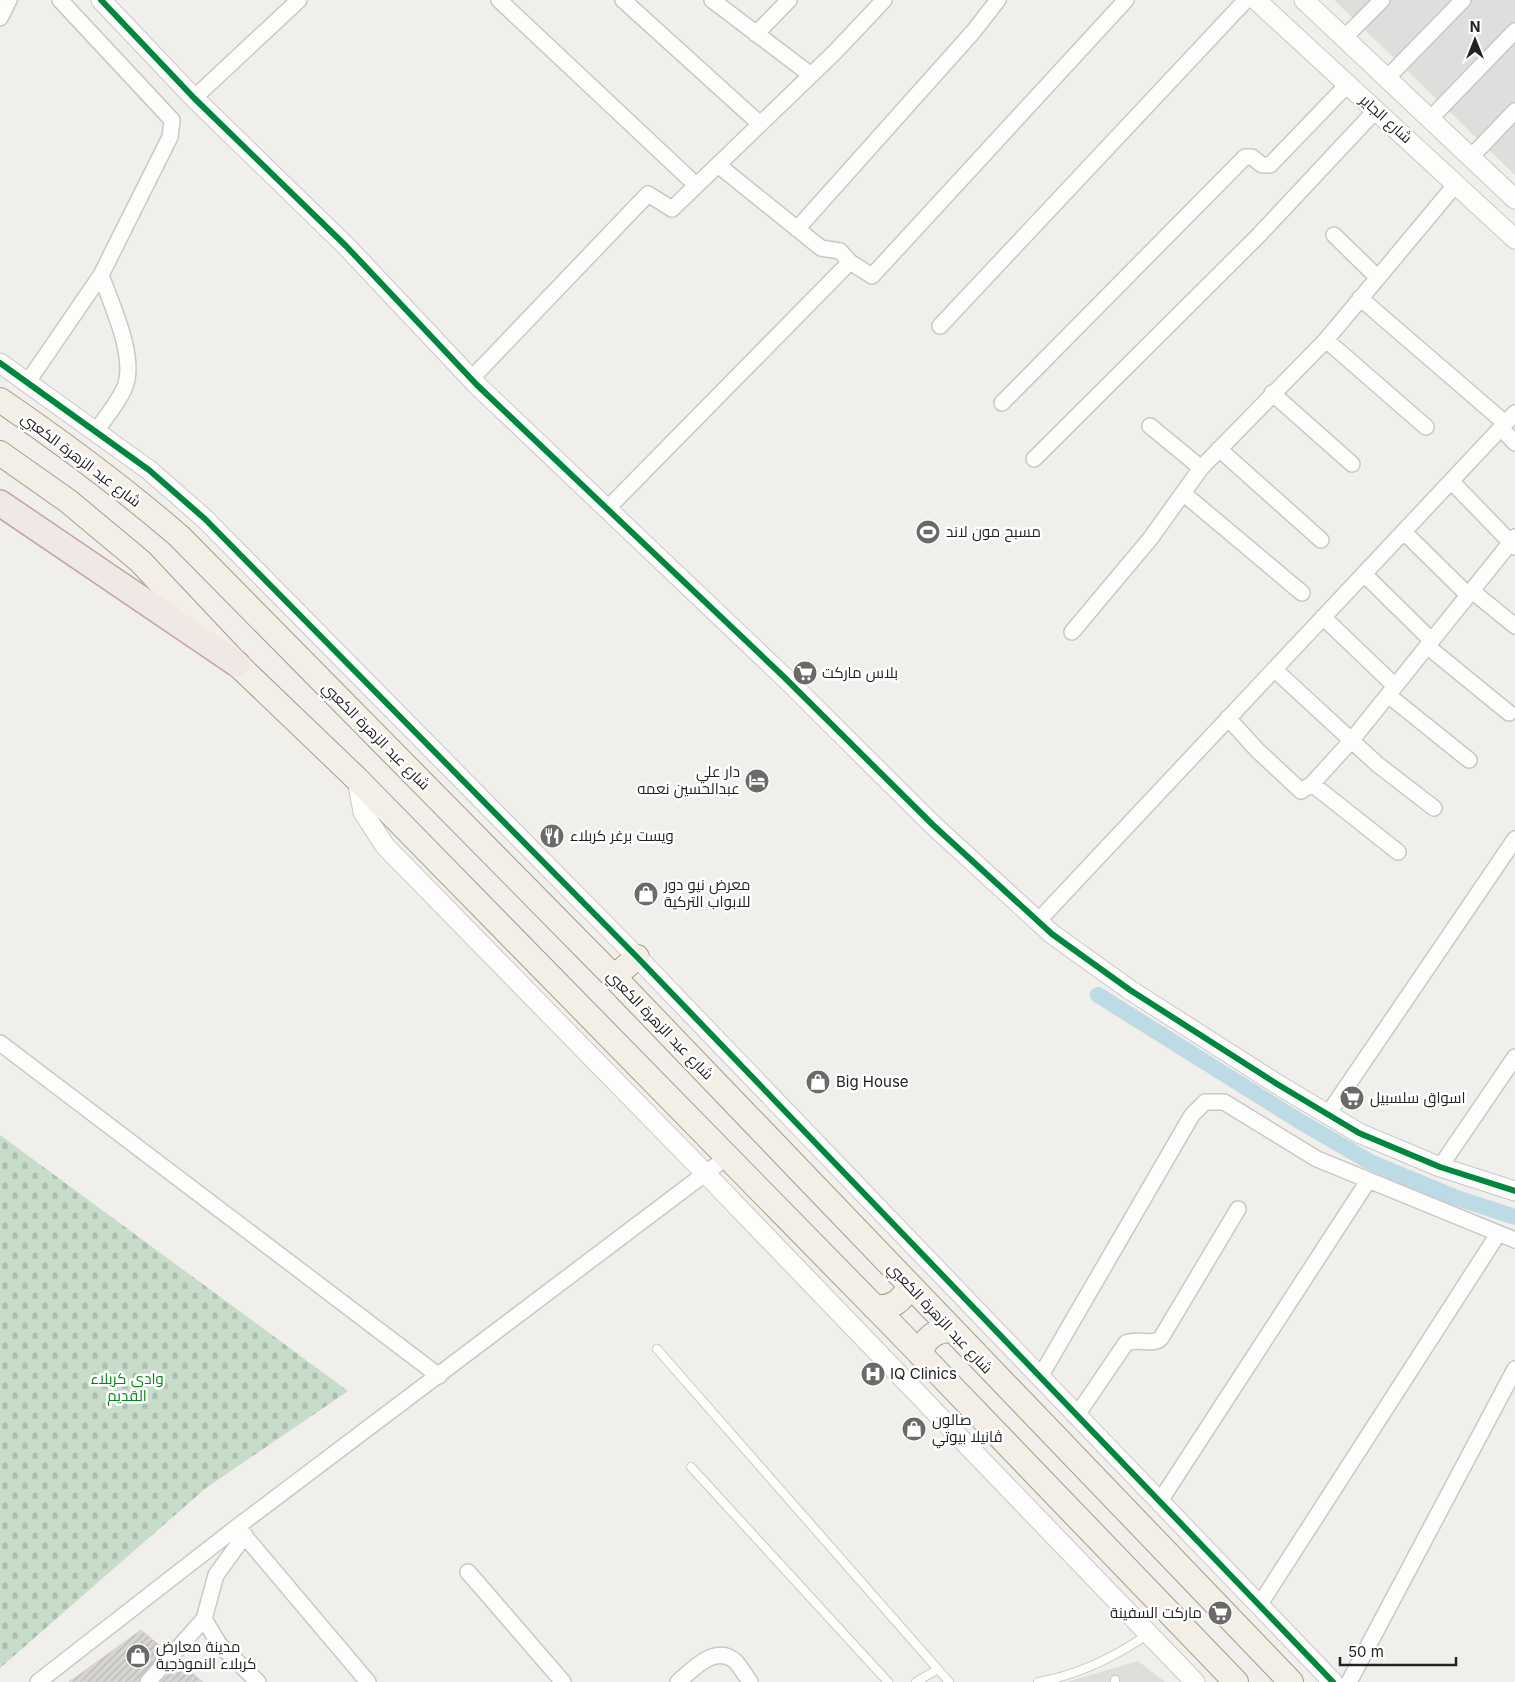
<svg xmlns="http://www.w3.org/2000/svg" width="1515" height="1682" font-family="Inter,Cairo,sans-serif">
<defs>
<pattern id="cemetery-stones" width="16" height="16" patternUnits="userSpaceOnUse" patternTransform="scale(1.25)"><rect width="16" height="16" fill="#c8dcca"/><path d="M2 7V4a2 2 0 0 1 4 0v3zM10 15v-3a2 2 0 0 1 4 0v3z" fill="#acbcad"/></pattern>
<pattern id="building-hatch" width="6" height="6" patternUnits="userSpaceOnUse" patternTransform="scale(1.25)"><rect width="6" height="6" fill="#d7d5d2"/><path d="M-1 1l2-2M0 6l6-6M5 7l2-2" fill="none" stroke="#b8b7b4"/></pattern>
</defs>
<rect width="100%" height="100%" fill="#f0efeb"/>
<path fill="#dfdedc" d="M1334,0H1515V175Z"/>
<path fill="#dededc" d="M1138,1661L1165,1682H1066Z"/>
<path fill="url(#cemetery-stones)" d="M0,1135L348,1391L206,1488L0,1668Z"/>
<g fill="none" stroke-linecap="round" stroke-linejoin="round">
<path stroke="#bcdbe5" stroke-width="16" d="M1098,995L1301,1122L1372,1163L1454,1197L1515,1217"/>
</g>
<path fill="url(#building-hatch)" stroke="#d4d0cc" d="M141,1630L203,1682H69Z"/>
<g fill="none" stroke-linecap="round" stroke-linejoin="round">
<defs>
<path id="service" d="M657,1349L949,1682
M691,1467L888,1682
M1115,1680V1682
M916,1682L938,1669
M1038,1682C1078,1675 1115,1657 1148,1634"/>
<path id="minor" d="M499,0L696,185
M623,0L760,124
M712,0L811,75
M0,18L9,0
M756,34L789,0
M1345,37L1382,0
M1387,78L1463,0
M194,98L299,0
M1429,120L1515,31
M1470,158L1515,111
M718,165L821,248L840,251L850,262L872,276L1126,0
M797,229L973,32L998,0
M1334,235L1377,277
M1360,298L1505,423
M940,326L1246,0
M1326,340L1426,427
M471,379L648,194L672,209L835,52L884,0
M27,383L101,275L170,137L172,120L60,0
M1272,393L1352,464
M1002,403L1245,157H1252L1262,165H1270L1348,84
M1150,426L1201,468L1326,340L1456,184
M1501,428L1515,443
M96,431C106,417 117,404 124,389C138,359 111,304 101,275
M1219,449L1321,540
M1034,459L1259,235L1376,110
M1451,481L1515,547
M1183,493L1302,593
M607,509L850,262
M1404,532L1468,595
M1364,574L1432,641
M1472,591L1515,626
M1323,617L1395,686
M1072,632L1150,539L1201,468
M1427,646L1509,713
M1274,669L1377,764L1434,808
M1388,695L1469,760
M1228,718L1257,750L1301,791L1312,784L1351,741L1515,537
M1312,784L1398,852
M1038,921L1515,413
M0,1043L439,1376
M1328,1114L1515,839
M1440,1167L1515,1057
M1040,1377L1192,1115L1205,1102H1224L1317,1159L1515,1240
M1077,1415L1126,1343C1138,1338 1154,1346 1161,1338L1238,1209
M1160,1501L1368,1181
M237,1527L368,1682
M468,1572L563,1682
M1260,1604L1498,1234
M204,1619L219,1644L258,1682
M38,1682L237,1527L727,1157
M148,1682L204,1619L216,1575L245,1535
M678,1682C692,1670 716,1643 736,1662C741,1668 746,1676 750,1682
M1349,1682L1515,1369"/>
<path id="tertiary" d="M101,0L194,98L346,246L477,385L784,677L933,825L1052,934L1130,990L1277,1084L1359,1133L1440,1167L1515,1191
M1256,0L1515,239
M1304,0L1515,199
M0,363L149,470L205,519L637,957L1333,1682
M357,779L363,812L385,846L706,1174L1195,1682"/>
<path id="primary" d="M0,400C63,443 122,487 179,536L614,977L1291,1682
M0,453L68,501L140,561L237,664L357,779L900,1333L1236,1682
M614,977L637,957
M874,1307C892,1309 903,1301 909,1285
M920,1354C925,1338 935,1330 952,1330"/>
<path id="trunk" d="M0,503L237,664"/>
</defs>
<use href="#service" stroke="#c9c8c7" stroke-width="10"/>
<use href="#minor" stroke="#c9c8c7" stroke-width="18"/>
<use href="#tertiary" stroke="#c9c8c7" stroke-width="21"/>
<use href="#primary" stroke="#a79e86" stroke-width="26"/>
<use href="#trunk" stroke="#c8a0aa" stroke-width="28"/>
<use href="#service" stroke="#fdfdfc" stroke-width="8"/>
<use href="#minor" stroke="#fdfdfc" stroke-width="15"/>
<use href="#tertiary" stroke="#fdfdfc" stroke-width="19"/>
<use href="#primary" stroke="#f3eee6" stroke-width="24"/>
<use href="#trunk" stroke="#f0e8e4" stroke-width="25"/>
<defs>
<path id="cycleway" d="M101,0L194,98L346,246L477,385L784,677L933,825L1052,934L1130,990L1277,1084L1359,1133L1440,1167L1515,1191
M0,363L149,470L205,519L637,957L1333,1682"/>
</defs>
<use href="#cycleway" stroke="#fff" stroke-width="9"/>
<use href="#cycleway" stroke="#00873e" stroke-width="6"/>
</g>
<defs>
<symbol id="stadium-disc" viewBox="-11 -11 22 22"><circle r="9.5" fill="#6a6a68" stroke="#fff"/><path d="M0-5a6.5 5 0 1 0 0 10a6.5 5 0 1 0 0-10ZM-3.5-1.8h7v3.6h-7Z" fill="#fff"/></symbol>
<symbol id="supermarket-disc" viewBox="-11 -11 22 22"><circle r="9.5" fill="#6a6a68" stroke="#fff"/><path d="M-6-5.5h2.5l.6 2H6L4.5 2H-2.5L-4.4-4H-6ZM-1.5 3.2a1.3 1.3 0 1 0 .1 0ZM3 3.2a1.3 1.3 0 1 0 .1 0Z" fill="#fff"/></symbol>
<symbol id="hotel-disc" viewBox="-11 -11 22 22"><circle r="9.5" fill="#6a6a68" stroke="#fff"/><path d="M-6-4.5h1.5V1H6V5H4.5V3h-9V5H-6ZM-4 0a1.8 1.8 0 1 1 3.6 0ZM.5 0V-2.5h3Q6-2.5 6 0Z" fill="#fff"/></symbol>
<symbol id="restaurant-disc" viewBox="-11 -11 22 22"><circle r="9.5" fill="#6a6a68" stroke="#fff"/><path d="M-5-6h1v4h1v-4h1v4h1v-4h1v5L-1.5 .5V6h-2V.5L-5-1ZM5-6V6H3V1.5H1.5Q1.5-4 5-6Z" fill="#fff"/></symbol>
<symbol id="shop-disc" viewBox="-11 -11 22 22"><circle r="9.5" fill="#6a6a68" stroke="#fff"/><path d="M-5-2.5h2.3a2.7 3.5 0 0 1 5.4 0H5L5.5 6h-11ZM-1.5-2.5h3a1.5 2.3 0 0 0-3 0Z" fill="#fff"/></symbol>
<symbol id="hospital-disc" viewBox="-11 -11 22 22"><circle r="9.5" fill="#6a6a68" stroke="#fff"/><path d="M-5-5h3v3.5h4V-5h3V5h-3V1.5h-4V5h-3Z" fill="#fff"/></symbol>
</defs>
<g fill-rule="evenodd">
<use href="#stadium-disc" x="914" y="518" width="28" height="28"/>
<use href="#supermarket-disc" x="791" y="659" width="28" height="28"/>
<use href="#hotel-disc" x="743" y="767" width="28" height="28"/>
<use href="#restaurant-disc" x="538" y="822" width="28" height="28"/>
<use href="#shop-disc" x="632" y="880" width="28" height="28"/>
<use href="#shop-disc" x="804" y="1068" width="28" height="28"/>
<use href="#supermarket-disc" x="1338" y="1084" width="28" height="28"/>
<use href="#hospital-disc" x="859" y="1360" width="28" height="28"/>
<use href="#shop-disc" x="900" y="1415" width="28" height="28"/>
<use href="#supermarket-disc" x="1206" y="1599" width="28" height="28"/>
<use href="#shop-disc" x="124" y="1642" width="28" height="28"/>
</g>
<g text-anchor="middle" stroke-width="5" stroke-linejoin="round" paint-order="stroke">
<g font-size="15" fill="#222" stroke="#fff">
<text transform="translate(1386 119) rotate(42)" y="5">شارع الجاير</text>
<text transform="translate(81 460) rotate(37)" y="5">شارع عبد الزهرة الكعبي</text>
<text transform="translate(376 736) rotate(45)" y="5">شارع عبد الزهرة الكعبي</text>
<text transform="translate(660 1025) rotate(46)" y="5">شارع عبد الزهرة الكعبي</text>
<text transform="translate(940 1318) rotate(47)" y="5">شارع عبد الزهرة الكعبي</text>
</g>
<g font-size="15" fill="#222" stroke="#fff" text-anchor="start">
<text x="946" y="537">مسبح مون لاند</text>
<text x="822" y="678">بلاس ماركت</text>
<text x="740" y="777" text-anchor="end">دار علي<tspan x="740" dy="17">عبدالحسين نعمه</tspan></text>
<text x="570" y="841">ويست برغر كربلاء</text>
<text x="664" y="890">معرض نيو دور<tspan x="664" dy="17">للابواب التركية</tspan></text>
<text x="836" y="1087">Big House</text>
<text x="1370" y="1103">اسواق سلسبيل</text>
<text x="890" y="1379">IQ Clinics</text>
<text x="932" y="1425">صالون<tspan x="932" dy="17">ڤانيلا بيوتي</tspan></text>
<text x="1202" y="1618" text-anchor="end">ماركت السفينة</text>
<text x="156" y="1652">مدينة معارض<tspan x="156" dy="17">كربلاء النموذجية</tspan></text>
</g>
<g font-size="15" fill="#048715" stroke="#fff">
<text x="127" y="1384">وادي كربلاء<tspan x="127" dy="17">القديم</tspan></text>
</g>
</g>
<g transform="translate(1475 40)" stroke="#ffffff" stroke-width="4" paint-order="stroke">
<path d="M0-4L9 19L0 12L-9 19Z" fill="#222222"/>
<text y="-8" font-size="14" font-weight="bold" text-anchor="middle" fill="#222222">N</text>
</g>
<path d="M1340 1657v8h116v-8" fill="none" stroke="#222222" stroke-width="2.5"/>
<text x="1348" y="1657" font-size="15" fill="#222222" stroke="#ffffff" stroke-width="4" paint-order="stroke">50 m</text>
</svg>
